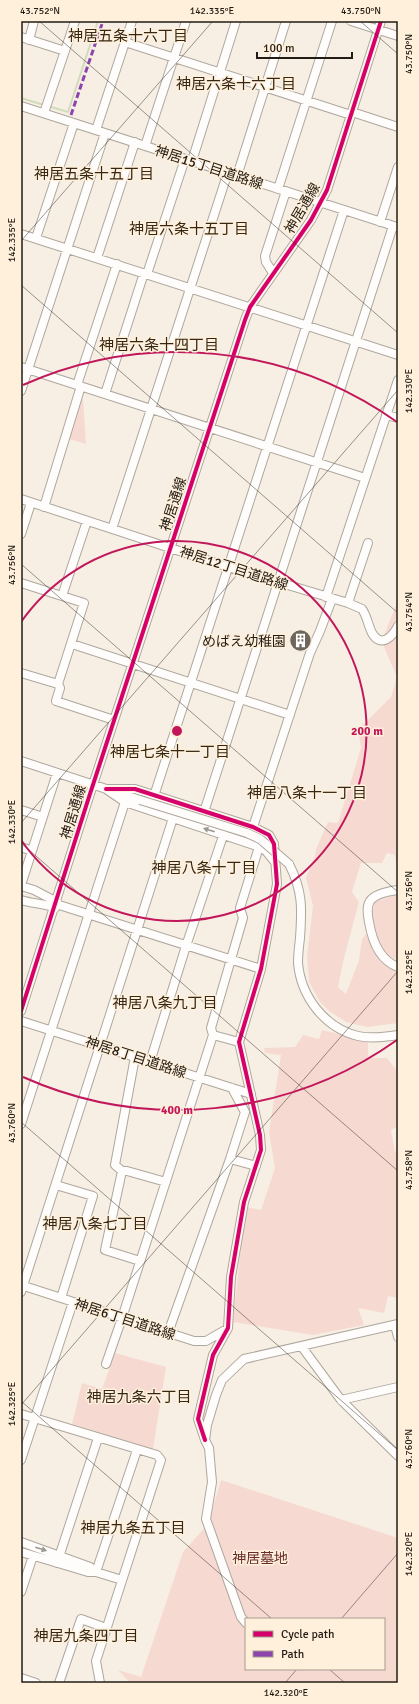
<svg xmlns="http://www.w3.org/2000/svg" width="419" height="1704" font-family="Signika,'Noto Sans JP',sans-serif">
<rect width="100%" height="100%" fill="#f7efe4"/>
<path fill="#f6dad2" fill-rule="evenodd" d="M81,398L83,399L86,444L69,439Z
M398,600V863L397,867L395,855L387,853L382,863H361L352,892L359,902L344,958L338,987L346,994L359,960L362,939L366,934L375,951L398,974V1023L367,1027L346,1022L329,1011L320,1002L309,982L307,956L313,906L306,878L315,856L316,849L328,822L338,823L361,748L358,730L391,697L397,677L384,647L385,633Z
M398,894V960C381,956 372,930 372,914C372,910 374,906 375,902Z
M322,1030L368,1041V1058H387L398,1072V1126L391,1130L395,1151L398,1154V1298L388,1296L384,1313L358,1308L364,1325L313,1335L233,1322L245,1207L261,1210L275,1168L269,1132L281,1055L265,1053L264,1048L295,1047L303,1035L319,1039Z
M115,1353L166,1367L153,1449L72,1424L82,1383L102,1389Z
M221,1480L398,1538V1683H130L118,1670L141,1677L183,1552L208,1524ZM246,1619H384V1669H246Z"/>
<g fill="none" stroke-linecap="round" stroke-linejoin="round">
<path stroke="#d2dbbb" stroke-width="2" d="M21,98L44,105
M48,106L68,112L98,21"/>
<defs>
<path id="minor" d="M351,21L398,36
M21,37L65,51
M29,40L34,21
M125,42L351,115
M21,106L397,227
M352,112L398,127
M44,113L75,21
M96,130L132,21
M145,146L186,21
M192,161L236,21
M237,176L286,21
M278,189L332,21
M380,222L398,167
M21,234L398,355
M36,238L74,123
M97,258L135,142
M273,273L266,262L265,256L286,191
M147,274L185,159
M21,367L365,478
M77,385L117,264
M21,391L105,133
M105,394L144,273
M386,415L398,418
M21,499L228,567L348,603L362,609C367,616 368,625 372,633C381,649 393,636 398,626
M44,507L81,386
M112,529L228,172
M21,534L31,503
M21,583L84,603L58,684L60,688L56,701L114,720
M62,596L87,521
M326,597L398,380
M348,603L368,543
M72,644L290,715
M21,673L58,684
M21,761L140,800
M106,789H135L253,827L269,835L274,844L277,884L261,969L239,1042L260,1135L261,1150L244,1202L231,1277L228,1328L213,1355L198,1419L205,1440
M106,789L125,802L260,847L266,851L275,862
M154,796L344,210
M21,810L43,817
M204,812L393,226
M253,827L310,653L320,631L332,599
M21,847L32,851
M289,864C303,891 302,909 300,938C299,946 298,955 298,963C301,997 325,1028 358,1036C371,1039 385,1037 398,1035
M21,885L57,773
M21,886L34,890L57,902
M398,890C390,891 375,894 370,901C366,907 368,916 369,922C372,940 379,960 398,967
M21,900C33,904 44,903 55,908
M56,904L261,969
M21,1011L88,800L245,320L250,307L311,220L327,190L381,21
M21,1021L251,1094
M213,1035L211,1028L243,918L240,908L263,834
M135,1057L115,1165L122,1171H127L166,1182
M150,1062L186,946L228,821
M21,1124L125,802
M230,1159L256,1166
M122,1171L105,1250L140,1261
M56,1185L93,1196L61,1298
M21,1285L194,1341H206L227,1329
M21,1292L173,818
M395,1325L398,1337
M168,1333L230,1159L245,1112L232,1088
M302,1347L341,1400L398,1456
M106,1364L122,1318L213,1035L239,1042
M341,1400L398,1387
M21,1414L157,1455L161,1460L96,1661L100,1683
M21,1460L73,1302
M21,1542L90,1567L96,1572
M21,1552L88,1572H96L122,1580
M57,1563L98,1438
M96,1572L137,1450
M21,1592L33,1556
M246,1623L241,1617L206,1519L212,1482L209,1448L205,1440L207,1425L216,1395L222,1380L244,1359L398,1324
M21,1678L36,1683
M59,1683L81,1619L106,1628"/>
</defs>
<use href="#minor" stroke="#aea79e" stroke-width="10"/>
<use href="#minor" stroke="#fefdfb" stroke-width="8"/>
<defs>
<path id="minor-bridge" d="M140,800L247,833L260,839L289,864"/>
</defs>
<use href="#minor-bridge" stroke="#aea79e" stroke-width="10" stroke-linecap="butt"/>
<use href="#minor-bridge" stroke="#fefdfb" stroke-width="8"/>
<path stroke="#8e44ad" stroke-width="3" stroke-dasharray="6 3" stroke-linecap="butt" d="M71,115L103,21"/>
<defs>
<path id="cycleway" d="M106,789H135L253,827L269,835L274,844L277,884L261,969L239,1042L260,1135L261,1150L244,1202L231,1277L228,1328L213,1355L198,1419L205,1440
M21,1011L88,800L245,320L250,307L311,220L327,190L381,21"/>
</defs>
<use href="#cycleway" stroke="#fff0dc" stroke-width="6"/>
<use href="#cycleway" stroke="#d6006c" stroke-width="4"/>
</g>
<defs><path id="oneway-solid" d="M-6-.8H1V-3.2L6.5 0L1 3.2V.8H-6Z"/></defs>
<g fill="#9b9893">
<use href="#oneway-solid" transform="translate(209 830) rotate(-162)"/>
<use href="#oneway-solid" transform="translate(41 1549) rotate(18)"/>
</g>
<path fill="none" stroke="#231c14" stroke-width="1" stroke-opacity="0.45" d="M39,21L398,333M360,21L398,54M21,241L213,21M21,285L398,613M21,564L398,892M21,823L398,390M21,843L398,1171M21,1122L398,1450M21,1401L272,1619M21,1405L398,971M341,1619L398,1553M329,1669L345,1683M21,1680L24,1683M285,1683L297,1669"/>
<g fill="none" stroke="#c2185b" stroke-width="2">
<path d="M21 622A190 190 0 1 1 21 840"/>
<path d="M397 1040A379 379 0 0 1 23 1077M23 385A379 379 0 0 1 397 422"/>
</g>
<defs>
<symbol id="building-disc" viewBox="-11 -11 22 22"><circle r="9.5" fill="#6d665d" stroke="#fff0dc"/><path d="M-4-6H4V6H1V3H-1V6H-4ZM-2.5-4.3h1.7v1.8h-1.7ZM.8-4.3h1.7v1.8H.8ZM-2.5-1h1.7V.8h-1.7ZM.8-1h1.7V.8H.8Z" fill="#fff"/></symbol>
</defs>
<g fill-rule="evenodd">
<use href="#building-disc" x="288" y="628" width="25" height="25"/>
</g>
<g text-anchor="middle" stroke-width="3" stroke-linejoin="round" paint-order="stroke">
<g font-size="14" fill="#231c14" stroke="#fff0dc">
<text transform="translate(209 167) rotate(18)" y="5">神居15丁目道路線</text>
<text transform="translate(302 208) rotate(-60)" y="5">神居通線</text>
<text transform="translate(173 504) rotate(-72)" y="5">神居通線</text>
<text transform="translate(234 568) rotate(18)" y="5">神居12丁目道路線</text>
<text transform="translate(73 812) rotate(-73)" y="5">神居通線</text>
<text transform="translate(136 1057) rotate(18)" y="5">神居8丁目道路線</text>
<text transform="translate(125 1319) rotate(18)" y="5">神居6丁目道路線</text>
</g>
<g font-size="14" fill="#231c14" stroke="#fff0dc" text-anchor="end">
<text x="286" y="646">めばえ幼稚園</text>
</g>
<g font-size="14" fill="#692d29" stroke="#fff0dc">
<text x="260" y="1563">神居墓地</text>
</g>
<g font-size="15" fill="#352713" stroke="#fff0dc">
<text x="128" y="41">神居五条十六丁目</text>
<text x="236" y="89">神居六条十六丁目</text>
<text x="94" y="179">神居五条十五丁目</text>
<text x="189" y="234">神居六条十五丁目</text>
<text x="159" y="350">神居六条十四丁目</text>
<text x="170" y="757">神居七条十一丁目</text>
<text x="307" y="798">神居八条十一丁目</text>
<text x="204" y="873">神居八条十丁目</text>
<text x="165" y="1008">神居八条九丁目</text>
<text x="95" y="1229">神居八条七丁目</text>
<text x="139" y="1402">神居九条六丁目</text>
<text x="133" y="1533">神居九条五丁目</text>
<text x="86" y="1641">神居九条四丁目</text>
</g>
</g>
<circle cx="177" cy="731" r="6" fill="#c2185b" stroke="#fff0dc" stroke-width="2"/>
<g font-size="12" text-anchor="middle" font-weight="bold" fill="#c2185b" stroke="#fff0dc" stroke-width="3" stroke-linejoin="round" paint-order="stroke">
<text x="367" y="735">200 m</text>
<text x="177" y="1114">400 m</text>
</g>
<rect width="419" height="1704" fill="none" stroke="#fff0dc" stroke-width="44"/>
<rect x="245" y="1618" width="140" height="52" fill="#fff0dc" stroke="#a79b8c"/>
<rect x="253" y="1631" width="20" height="6" fill="#d6006c" stroke="#a79b8c"/>
<text x="281" y="1638" font-size="12" fill="#231c14">Cycle path</text>
<rect x="253" y="1651" width="20" height="6" fill="#8e44ad" stroke="#a79b8c"/>
<text x="281" y="1658" font-size="12" fill="#231c14">Path</text>
<path d="M257 52v6h95v-6" fill="none" stroke="#231c14" stroke-width="2"/>
<text x="263" y="52" font-size="12" fill="#231c14" stroke="#fff0dc" stroke-width="3" paint-order="stroke">100 m</text>
<rect x="22" y="22" width="375" height="1660" fill="none" stroke="#231c14" stroke-width="1.5"/>
<g font-size="10" text-anchor="middle" fill="#231c14">
<text x="40" y="14">43.752°N</text>
<text x="212" y="14">142.335°E</text>
<text x="361" y="14">43.750°N</text>
<text transform="translate(408 54) rotate(-90)" y="4">43.750°N</text>
<text transform="translate(11 240) rotate(-90)" y="4">142.335°E</text>
<text transform="translate(408 391) rotate(-90)" y="4">142.330°E</text>
<text transform="translate(11 565) rotate(-90)" y="4">43.756°N</text>
<text transform="translate(408 612) rotate(-90)" y="4">43.754°N</text>
<text transform="translate(11 822) rotate(-90)" y="4">142.330°E</text>
<text transform="translate(408 891) rotate(-90)" y="4">43.756°N</text>
<text transform="translate(408 972) rotate(-90)" y="4">142.325°E</text>
<text transform="translate(11 1123) rotate(-90)" y="4">43.760°N</text>
<text transform="translate(408 1170) rotate(-90)" y="4">43.758°N</text>
<text transform="translate(11 1404) rotate(-90)" y="4">142.325°E</text>
<text transform="translate(408 1449) rotate(-90)" y="4">43.760°N</text>
<text transform="translate(408 1554) rotate(-90)" y="4">142.320°E</text>
<text x="286" y="1696">142.320°E</text>
</g>
</svg>
